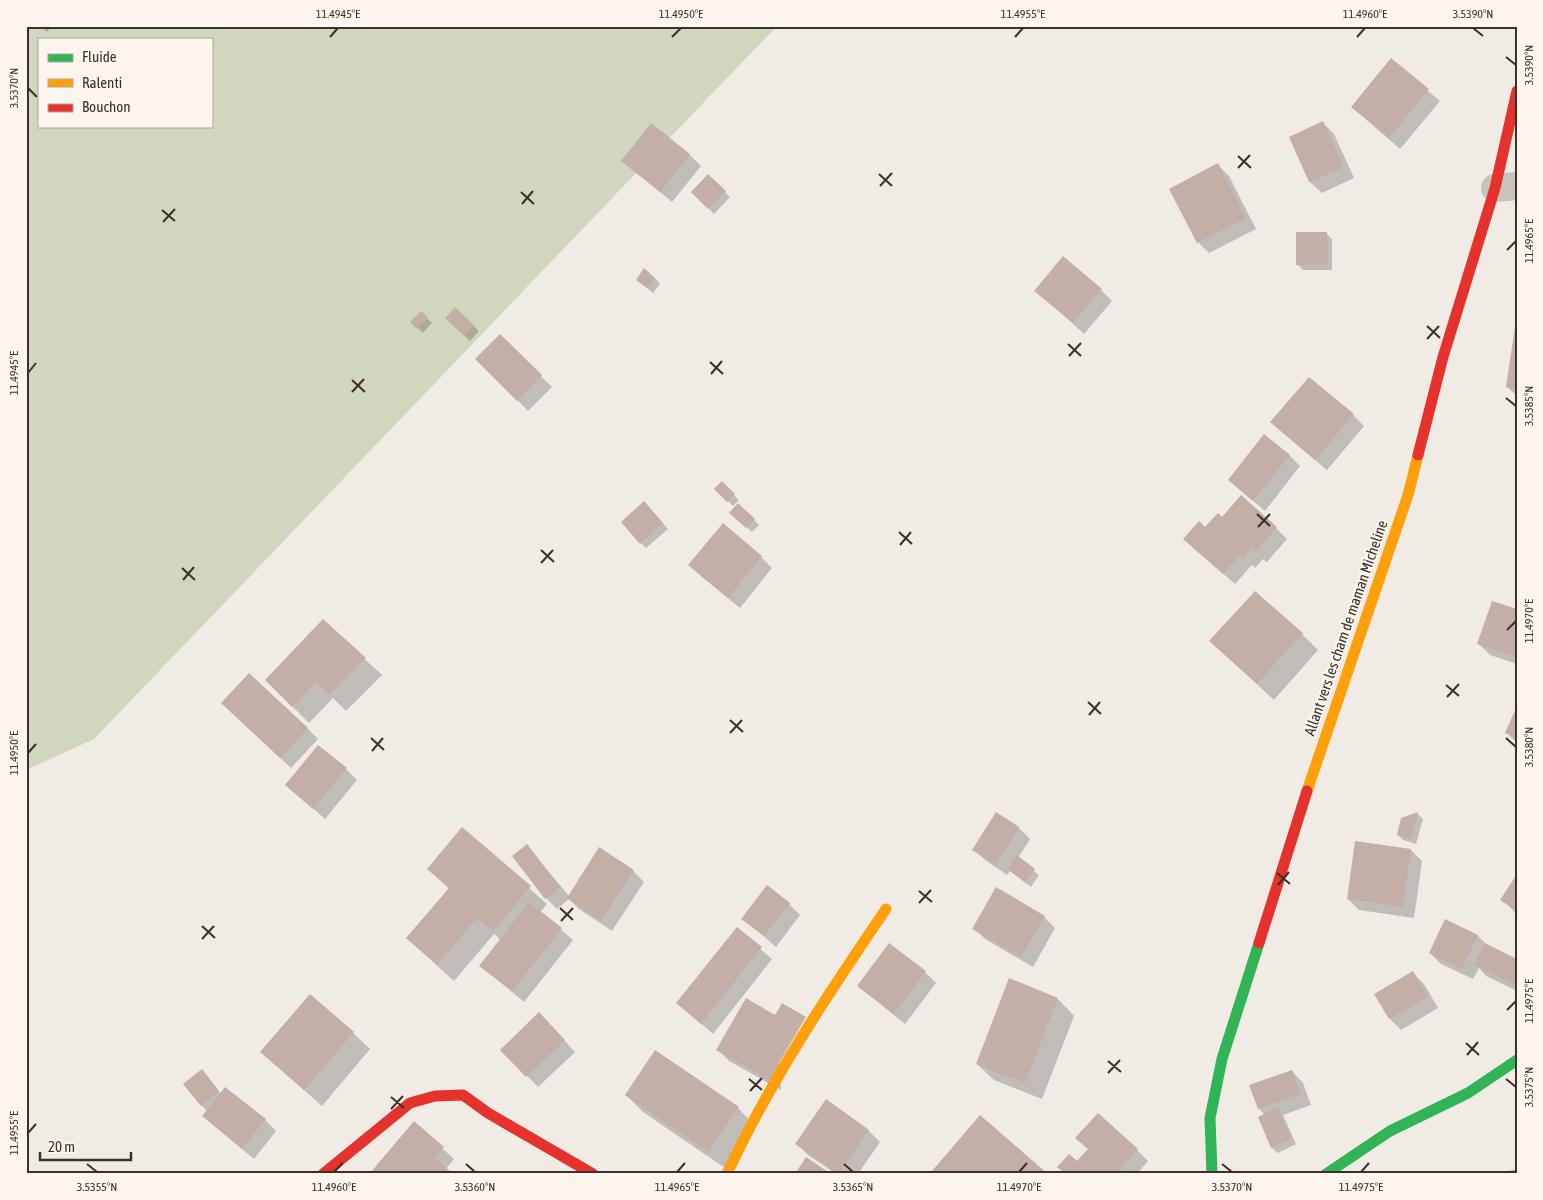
<svg xmlns="http://www.w3.org/2000/svg" width="1543" height="1200" font-family="'Asap Condensed',sans-serif">
<rect width="100%" height="100%" fill="#f0ebe5"/>
<path fill="#d1d6bf" fill-rule="evenodd" d="M26,26H777L94,739L26,770ZM39,39H211V126H39Z"/>
<path fill="#0003" d="M41,26H52L47,32Z
M1391,60L1440,101L1400,149L1352,107Z
M1323,123L1334,134L1354,178L1322,193L1310,182L1290,138Z
M690,155L701,166L672,202L623,161Z
M1218,165L1229,176L1256,229L1209,253L1198,242Z
M708,176L730,197L714,214L692,192Z
M1326,233L1332,239V270H1303L1298,265Z
M655,278L660,284L653,293L643,285Z
M1036,290H1101L1112,301L1084,334Z
M455,309L479,331L470,341L447,318Z
M421,313L432,323L423,333L412,322Z
M1517,321V396L1507,387Z
M500,336L552,387L528,411L477,359Z
M1353,415L1364,426L1327,470L1283,433Z
M1289,455L1300,466L1265,511L1229,480Z
M722,483L739,500L733,506L716,489Z
M649,508L668,529L646,548L641,543Z
M736,518L754,520L759,525L752,532Z
M1222,519L1276,528L1287,539L1267,562L1263,559L1255,568L1252,565L1235,584L1184,539Z
M761,557L772,568L740,608L701,576Z
M1517,610V664L1490,655L1479,644Z
M323,621L382,675L346,711L333,698L309,723L266,680Z
M1302,634L1318,650L1274,700L1211,641Z
M222,703L307,728L318,739L291,768Z
M1517,709V743L1507,733Z
M346,769L357,780L325,819L287,785Z
M996,814L1019,828L1030,839L1018,858L1039,875L1031,887L1010,871L1007,875L985,860L974,849Z
M1418,814L1423,819L1416,844L1403,840L1398,835Z
M462,829L547,904L540,912L573,940L524,1002L481,966L501,940L494,934L454,981L407,938L449,889L428,868Z
M527,846L569,896L633,871L644,882L612,931L579,909L569,899L557,909L546,898Z
M1411,850L1422,861L1414,918L1359,910L1348,899Z
M1517,876V915L1502,899Z
M789,904L800,915L776,947L743,918Z
M1044,917L1055,928L1033,967L985,939L974,928Z
M1445,921L1478,936L1487,945L1517,960V991L1486,976L1479,968L1473,979L1441,964L1430,953Z
M737,929L772,959L713,1034L678,1003Z
M925,972L936,983L905,1024L858,986Z
M1413,973L1424,984L1438,1008L1401,1030L1390,1019L1376,994Z
M1058,999L1074,1016L1042,1099L994,1080L977,1064Z
M775,1017L781,1090L729,1061L718,1050Z
M550,1025L575,1052L538,1087L502,1050Z
M353,1033L370,1049L322,1106L261,1052Z
M1292,1071L1303,1083L1311,1105L1283,1115L1296,1144L1278,1153L1272,1148L1259,1118L1265,1115L1259,1109Z
M207,1076L221,1094L265,1120L276,1131L254,1159L203,1116L207,1111L201,1105Z
M626,1095L738,1108L754,1125L725,1168L643,1112Z
M414,1123L454,1159L446,1169L451,1174H374Z
M868,1130L880,1142L858,1174H836L808,1155L797,1144Z
M1077,1138L1137,1150L1148,1161L1137,1174H1065L1089,1150Z"/>
<path fill="#c3afa7" d="M1391,58L1429,89L1389,138L1351,107Z
M1323,121L1344,167L1309,182L1289,137Z
M651,123L690,154L660,192L621,161Z
M1218,163L1246,218L1197,243L1169,189Z
M708,174L726,191L708,209L691,192Z
M1296,232H1327L1328,265H1296Z
M1063,256L1102,289L1073,323L1034,291Z
M644,268L655,278L647,288L636,280Z
M455,307L474,325L464,336L445,318Z
M421,311L428,317L417,329L410,322Z
M1516,320H1517V389L1506,387Z
M500,334L542,375L517,401L475,359Z
M1309,377L1354,414L1315,460L1270,422Z
M1264,434L1290,455L1253,501L1228,480Z
M722,481L735,494L727,502L714,489Z
M1241,495L1277,527L1255,552L1251,548L1243,557L1240,555L1223,574L1183,539L1199,521L1205,527L1218,513L1222,517Z
M644,501L663,523L640,544L621,522Z
M738,503L755,519L746,528L729,513Z
M723,523L762,556L728,598L688,565Z
M1255,591L1303,633L1257,684L1209,641Z
M1492,601L1517,609V657L1477,644Z
M323,619L366,658L329,695L317,681L292,707L265,680Z
M249,673L308,728L280,758L221,703Z
M1517,706V738L1505,733Z
M318,745L347,768L313,809L285,785Z
M996,812L1019,827L996,865L972,850Z
M1418,812L1411,839L1397,835L1401,818Z
M462,827L531,886L493,931L477,918L437,965L406,938L449,888L427,869Z
M1355,841L1411,849L1403,907L1347,899Z
M527,844L560,887L545,899L512,856Z
M599,847L634,870L601,921L567,898Z
M1017,855L1035,869L1025,882L1007,869Z
M1517,874V911L1500,900Z
M767,885L790,903L764,936L741,919Z
M996,887L1045,916L1021,957L972,929Z
M529,902L562,928L512,991L479,966Z
M1445,919L1478,935L1462,969L1429,953Z
M737,927L762,947L701,1024L676,1003Z
M889,943L926,971L894,1014L857,986Z
M1485,943L1517,959V986L1474,965Z
M1413,971L1428,997L1389,1019L1374,994Z
M1009,978L1058,998L1025,1083L976,1064Z
M310,994L354,1032L304,1090L260,1052Z
M746,998L775,1015L782,1003L806,1017L769,1080L716,1050Z
M539,1012L565,1040L526,1077L500,1050Z
M655,1050L739,1107L708,1152L625,1095Z
M202,1069L219,1091L201,1106L183,1084Z
M1292,1070L1301,1094L1258,1109L1249,1085Z
M225,1087L266,1119L242,1149L202,1116Z
M826,1099L869,1130L839,1174L795,1144Z
M1278,1108L1291,1139L1271,1148L1258,1117Z
M1098,1113L1138,1149L1116,1174H1065L1057,1167L1069,1154L1077,1161L1088,1149L1075,1138Z
M980,1115L1048,1174H935L932,1171Z
M414,1121L444,1147L435,1158L451,1172L372,1174L371,1172Z
M806,1157L831,1174H795Z
M1517,1169V1174H1500V1173Z"/>
<g fill="none" stroke-linecap="round" stroke-linejoin="round">
<path stroke="#c9c3be" stroke-width="28" d="M1495,188L1517,186"/>
<path stroke="#30b455" stroke-width="11" d="M1212,1174L1210,1118L1222,1059L1259,943
M1326,1174L1390,1131L1468,1093L1517,1060"/>
<path stroke="#ff9f0a" stroke-width="11" d="M1307,791L1408,495L1418,455
M727,1174C770,1081 828,994 886,909"/>
<path stroke="#e5322d" stroke-width="11" d="M1418,455L1443,357L1495,188L1517,91
M1259,943L1307,791
M323,1174L410,1103L435,1096L463,1095L488,1113L593,1174"/>
</g>
<path fill="none" stroke="#3b302b" stroke-width="2" d="M1473,28L1483,36M330,37L338,28M672,37L681,28M1015,37L1023,28M1357,37L1365,28M1506,57L1516,65M28,88L37,97M1238,156L1251,168M1238,168L1250,155M879,174L892,186M880,186L892,173M521,192L534,204M522,204L533,191M162,210L175,221M163,222L175,209M1507,250L1516,241M1427,326L1440,338M1427,339L1439,326M1068,344L1081,356M1069,356L1081,343M710,362L723,374M28,373L36,363M711,374L722,361M352,380L365,392M352,392L364,379M1506,398L1516,406M1257,514L1270,526M1258,527L1270,514M899,532L912,544M900,545L911,532M541,550L554,562M541,563L553,550M182,568L195,580M183,580L194,567M1507,630L1516,621M1446,685L1459,696M1447,697L1459,684M1088,702L1101,714M1089,715L1100,702M730,720L743,732M730,733L742,720M371,738L384,750M1506,738L1516,747M372,751L383,738M28,753L36,744M1277,873L1290,884M1278,885L1289,872M919,891L932,902M919,903L931,890M560,908L573,920M561,921L573,908M202,926L215,938M202,939L214,926M1507,1010L1516,1001M1466,1043L1479,1055M1467,1055L1478,1042M1108,1061L1121,1072M1108,1073L1120,1060M749,1079L762,1090M1506,1079L1516,1087M750,1091L762,1078M391,1097L404,1108M391,1109L403,1096M28,1133L36,1124M87,1164L97,1172M466,1164L475,1172M844,1164L853,1172M1222,1164L1232,1172M334,1172L343,1163M677,1172L685,1163M1019,1172L1027,1163M1361,1172L1369,1163"/>
<g text-anchor="middle" stroke-width="4.5" stroke-linejoin="round" paint-order="stroke">
<g font-size="15" fill="#3b302b" stroke="#fbf5ee">
<text transform="translate(1346 628) rotate(-71)" y="5">Allant vers les cham de maman Micheline</text>
</g>
</g>
<rect width="1543" height="1200" fill="none" stroke="#fbf5ee" stroke-width="55"/>
<rect x="38" y="38" width="175" height="90" fill="#fbf5ee" stroke="#aea6a0"/>
<rect x="48" y="54" width="25" height="8" fill="#30b455" stroke="#aea6a0"/>
<text x="82" y="62" font-size="15" fill="#3b302b">Fluide</text>
<rect x="48" y="79" width="25" height="8" fill="#ff9f0a" stroke="#aea6a0"/>
<text x="82" y="88" font-size="15" fill="#3b302b">Ralenti</text>
<rect x="48" y="104" width="25" height="8" fill="#e5322d" stroke="#aea6a0"/>
<text x="82" y="112" font-size="15" fill="#3b302b">Bouchon</text>
<path d="M40 1152v8h91v-8" fill="none" stroke="#3b302b" stroke-width="2.5"/>
<text x="48" y="1152" font-size="15" fill="#3b302b" stroke="#fbf5ee" stroke-width="4" paint-order="stroke">20 m</text>
<rect x="28" y="28" width="1488" height="1144" fill="none" stroke="#3b302b" stroke-width="2"/>
<g font-size="12" text-anchor="middle" fill="#3b302b">
<text x="338" y="18">11.4945°E</text>
<text x="681" y="18">11.4950°E</text>
<text x="1023" y="18">11.4955°E</text>
<text x="1365" y="18">11.4960°E</text>
<text x="1473" y="18">3.5390°N</text>
<text transform="translate(1529 65) rotate(-90)" y="4">3.5390°N</text>
<text transform="translate(14 88) rotate(-90)" y="4">3.5370°N</text>
<text transform="translate(1529 241) rotate(-90)" y="4">11.4965°E</text>
<text transform="translate(14 373) rotate(-90)" y="4">11.4945°E</text>
<text transform="translate(1529 406) rotate(-90)" y="4">3.5385°N</text>
<text transform="translate(1529 621) rotate(-90)" y="4">11.4970°E</text>
<text transform="translate(1529 747) rotate(-90)" y="4">3.5380°N</text>
<text transform="translate(14 753) rotate(-90)" y="4">11.4950°E</text>
<text transform="translate(1529 1001) rotate(-90)" y="4">11.4975°E</text>
<text transform="translate(1529 1087) rotate(-90)" y="4">3.5375°N</text>
<text transform="translate(14 1133) rotate(-90)" y="4">11.4955°E</text>
<text x="97" y="1191">3.5355°N</text>
<text x="334" y="1191">11.4960°E</text>
<text x="475" y="1191">3.5360°N</text>
<text x="677" y="1191">11.4965°E</text>
<text x="853" y="1191">3.5365°N</text>
<text x="1019" y="1191">11.4970°E</text>
<text x="1232" y="1191">3.5370°N</text>
<text x="1361" y="1191">11.4975°E</text>
</g>
</svg>
